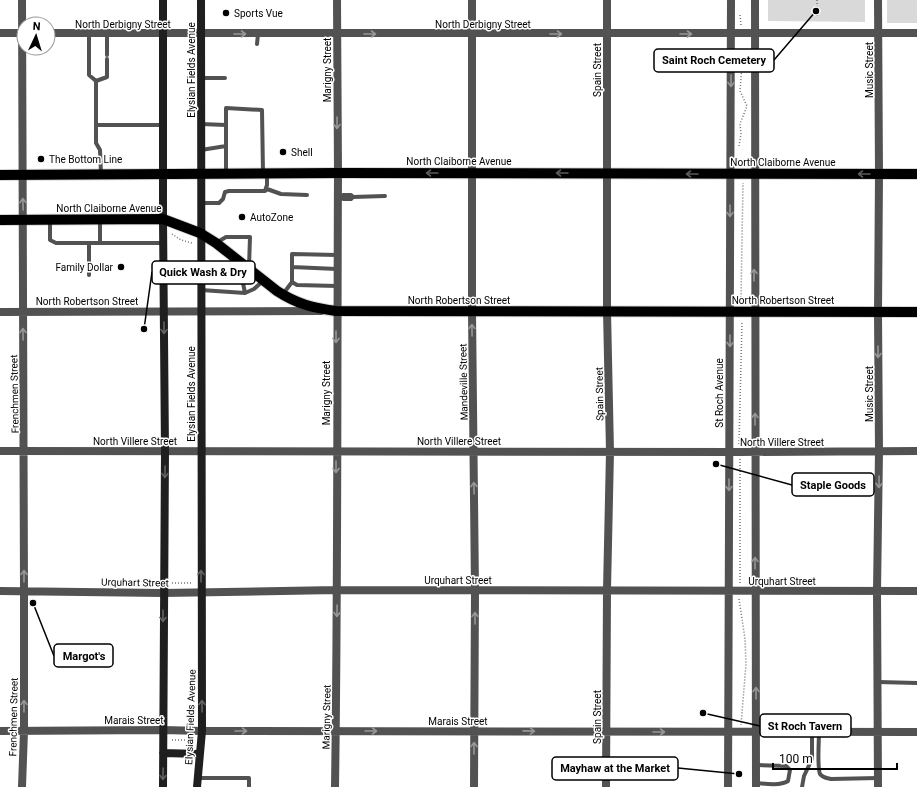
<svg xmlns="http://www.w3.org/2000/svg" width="917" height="787" font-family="Roboto,sans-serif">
<rect width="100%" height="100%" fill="#fff"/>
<path fill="#d9d9d9" d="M768,0H865V22L768,21Z
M887,0H917V23H887Z"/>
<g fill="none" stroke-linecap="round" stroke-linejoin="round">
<defs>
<path id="primary" d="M0,175L338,173L917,174
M0,220L163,219L200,233L216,243L277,291C297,304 313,308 336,311L917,312"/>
</defs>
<use href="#primary" stroke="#dbdbdb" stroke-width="12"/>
<path stroke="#747474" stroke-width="1.5" stroke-dasharray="1 2" stroke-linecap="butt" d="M817,0V18
M740,15L741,25
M739,146L741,134L740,124L747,106L740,91L742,65L740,57
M172,234L181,240L192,243
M743,303L741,298L743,183
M739,444L742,322
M740,459V584
M172,583H191
M739,599L745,639L746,664L741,725
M172,740H191"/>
<path stroke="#525252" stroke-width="4" d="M89,34V75L96,81V143L100,150L101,174
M257,44L258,34
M107,55V34
M201,78H225
M96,81L107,77V59
M201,124L226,125
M96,125H163
M201,150L226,146
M226,172V108L262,110L263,173
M267,189L281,194L307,195
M338,197L344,199H351L353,197L385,196
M341,197L343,195H351L353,197
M201,203H219L223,199L225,192L229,191H265L267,185V173
M50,220V240L56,243H163
M100,220V243
M216,243L226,237H250L249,267
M201,265L222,267L243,283L245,293
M292,267L337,269
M89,275V243
M292,282L297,285L337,286
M201,290L245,293L254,289L263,281
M283,294L292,282V254L337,255
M878,682L917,683
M819,732C819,741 817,767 820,774C823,778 827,778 831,779L878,778
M197,778H249V787
M756,783C766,784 780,786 788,781L790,770L786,766L756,765
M802,787L804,776L812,759V732"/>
<path stroke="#525252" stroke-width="8" d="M22,0L24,591V731L22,787
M472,0V312L475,590L474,787
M755,0L756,787
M0,33H24
M48,33H917
M0,312L321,311
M0,451L740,452L917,451
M0,591L163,593L337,590L917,591
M0,731L163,730L202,731L917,732
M335,787C338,583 337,378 338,174C338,116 337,58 337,0
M606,787L607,590L610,452L607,311V0
M728,787L731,0
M878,787L877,591L879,451L878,313L879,174L878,0"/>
<path stroke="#1f1f1f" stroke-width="8" d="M163,753L200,754
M163,787L165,451L163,219V0
M197,787L202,731L201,0"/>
<use href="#primary" stroke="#000" stroke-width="10"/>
</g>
<defs><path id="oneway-shaft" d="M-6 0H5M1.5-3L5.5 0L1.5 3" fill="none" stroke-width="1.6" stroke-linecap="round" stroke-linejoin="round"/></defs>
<g stroke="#979797">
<use href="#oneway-shaft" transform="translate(240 34)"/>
<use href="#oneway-shaft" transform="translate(370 34)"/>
<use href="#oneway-shaft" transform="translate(556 34)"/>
<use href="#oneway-shaft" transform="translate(686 34)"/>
<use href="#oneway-shaft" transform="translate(731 81) rotate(90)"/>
<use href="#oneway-shaft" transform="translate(337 123) rotate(90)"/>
<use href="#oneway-shaft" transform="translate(23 204) rotate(-92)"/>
<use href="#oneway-shaft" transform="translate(730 211) rotate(90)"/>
<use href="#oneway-shaft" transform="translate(754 275) rotate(-90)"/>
<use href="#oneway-shaft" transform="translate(472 330) rotate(-91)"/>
<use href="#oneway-shaft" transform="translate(23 334) rotate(-91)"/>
<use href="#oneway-shaft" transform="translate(336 337) rotate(90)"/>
<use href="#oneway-shaft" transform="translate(730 341) rotate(90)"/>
<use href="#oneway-shaft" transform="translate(878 352) rotate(90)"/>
<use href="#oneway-shaft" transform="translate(755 419) rotate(-90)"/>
<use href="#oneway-shaft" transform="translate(336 467) rotate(90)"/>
<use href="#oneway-shaft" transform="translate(879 482) rotate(91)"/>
<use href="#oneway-shaft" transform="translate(729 485) rotate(90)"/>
<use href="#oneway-shaft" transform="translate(474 488) rotate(-91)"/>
<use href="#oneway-shaft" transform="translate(755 563) rotate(-90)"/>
<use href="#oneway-shaft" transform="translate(24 576) rotate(-90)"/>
<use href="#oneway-shaft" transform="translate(337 611) rotate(91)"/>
<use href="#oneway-shaft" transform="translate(475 618) rotate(-90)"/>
<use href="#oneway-shaft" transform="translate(756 693) rotate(-90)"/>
<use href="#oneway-shaft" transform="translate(24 706) rotate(-90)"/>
<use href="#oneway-shaft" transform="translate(241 731)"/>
<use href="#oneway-shaft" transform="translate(371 731)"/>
<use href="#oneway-shaft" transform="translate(529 731) rotate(1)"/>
<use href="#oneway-shaft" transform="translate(659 732)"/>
<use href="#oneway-shaft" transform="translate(474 748) rotate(-89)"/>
</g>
<g stroke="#595959">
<use href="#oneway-shaft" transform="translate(432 173) rotate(-180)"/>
<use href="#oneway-shaft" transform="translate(562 173) rotate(-180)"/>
<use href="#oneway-shaft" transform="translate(692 174) rotate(180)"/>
<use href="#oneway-shaft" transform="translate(864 174) rotate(-180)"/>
</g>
<g stroke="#626262">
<use href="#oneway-shaft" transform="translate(164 328) rotate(90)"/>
<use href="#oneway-shaft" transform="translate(165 472) rotate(91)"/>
<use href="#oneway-shaft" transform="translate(201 576) rotate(-90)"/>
<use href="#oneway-shaft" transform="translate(163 616) rotate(90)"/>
<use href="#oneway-shaft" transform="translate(202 706) rotate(-90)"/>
<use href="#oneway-shaft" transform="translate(163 774) rotate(91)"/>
</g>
<g fill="#000" stroke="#fff" stroke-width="1.5">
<circle cx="226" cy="13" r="4"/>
<circle cx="283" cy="152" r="4"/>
<circle cx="41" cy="159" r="4"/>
<circle cx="242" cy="217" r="4"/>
<circle cx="121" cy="267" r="4"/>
</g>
<g text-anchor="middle" stroke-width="3" stroke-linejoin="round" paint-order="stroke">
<g font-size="10" fill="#000" stroke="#fff" text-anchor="start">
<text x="234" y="17">Sports Vue</text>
<text x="291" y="156">Shell</text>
<text x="49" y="163">The Bottom Line</text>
<text x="250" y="221">AutoZone</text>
<text x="113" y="271" text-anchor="end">Family Dollar</text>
</g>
<g font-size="10" fill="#000" stroke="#fff">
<text x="123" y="28">North Derbigny Street</text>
<text x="483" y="28">North Derbigny Street</text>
<text transform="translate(191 70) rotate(-90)" y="4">Elysian Fields Avenue</text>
<text transform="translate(327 70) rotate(-90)" y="4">Marigny Street</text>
<text transform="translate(597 70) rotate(-90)" y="4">Spain Street</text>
<text transform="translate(869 70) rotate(-90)" y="4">Music Street</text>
<text x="459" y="165">North Claiborne Avenue</text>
<text x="783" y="166">North Claiborne Avenue</text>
<text x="109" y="212">North Claiborne Avenue</text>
<text x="459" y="304">North Robertson Street</text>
<text x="783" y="304">North Robertson Street</text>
<text x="87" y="305">North Robertson Street</text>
<text transform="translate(463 382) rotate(-91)" y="4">Mandeville Street</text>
<text transform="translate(326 393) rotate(-90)" y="4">Marigny Street</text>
<text transform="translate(719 393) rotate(-90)" y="4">St Roch Avenue</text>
<text transform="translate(14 394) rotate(-91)" y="4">Frenchmen Street</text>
<text transform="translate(191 394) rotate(-90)" y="4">Elysian Fields Avenue</text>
<text transform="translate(599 394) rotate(-91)" y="4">Spain Street</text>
<text transform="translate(869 394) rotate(-90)" y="4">Music Street</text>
<text x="135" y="445">North Villere Street</text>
<text x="459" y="445">North Villere Street</text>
<text x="782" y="446">North Villere Street</text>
<text x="458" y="584">Urquhart Street</text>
<text x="782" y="585">Urquhart Street</text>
<text transform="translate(135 582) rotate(1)" y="4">Urquhart Street</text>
<text transform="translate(13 717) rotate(-89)" y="4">Frenchmen Street</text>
<text transform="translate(190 717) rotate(-88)" y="4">Elysian Fields Avenue</text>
<text transform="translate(326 717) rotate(-89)" y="4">Marigny Street</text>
<text transform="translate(597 717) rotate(-90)" y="4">Spain Street</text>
<text x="134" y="724">Marais Street</text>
<text x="458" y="725">Marais Street</text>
</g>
</g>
<path fill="none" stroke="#000" stroke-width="1.5" d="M816 11L774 60M144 329L152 272M716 464L792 485M33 603L54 656M703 713L760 726M739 774L678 768"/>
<g fill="#000" stroke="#fff" stroke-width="1.5">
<circle cx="816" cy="11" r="4"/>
<circle cx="144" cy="329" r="4"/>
<circle cx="716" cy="464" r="4"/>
<circle cx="33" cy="603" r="4"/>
<circle cx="703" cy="713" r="4"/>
<circle cx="739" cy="774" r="4"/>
</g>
<g fill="#fff" stroke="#000" stroke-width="1.5">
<rect x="654" y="49" width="120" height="23" rx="4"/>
<rect x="152" y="261" width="103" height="23" rx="4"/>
<rect x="792" y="473" width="82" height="23" rx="4"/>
<rect x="54" y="644" width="59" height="23" rx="4"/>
<rect x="760" y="714" width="91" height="23" rx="4"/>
<rect x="552" y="757" width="126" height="23" rx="4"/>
</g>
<g font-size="11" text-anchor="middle" font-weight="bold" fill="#000">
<text x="714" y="64">Saint Roch Cemetery</text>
<text x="203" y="276">Quick Wash &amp; Dry</text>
<text x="833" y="489">Staple Goods</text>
<text x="84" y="660">Margot's</text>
<text x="805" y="730">St Roch Tavern</text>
<text x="615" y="772">Mayhaw at the Market</text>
</g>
<g transform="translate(36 36) rotate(4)"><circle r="19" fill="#ffffff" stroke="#999999"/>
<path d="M0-3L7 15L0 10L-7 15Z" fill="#000000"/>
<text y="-6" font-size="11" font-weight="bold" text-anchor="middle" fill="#000000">N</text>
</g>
<path d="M773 763v6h124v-6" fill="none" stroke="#000000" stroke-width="2"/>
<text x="779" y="763" font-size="12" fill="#000000" stroke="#ffffff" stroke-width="3" paint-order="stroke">100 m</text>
</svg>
